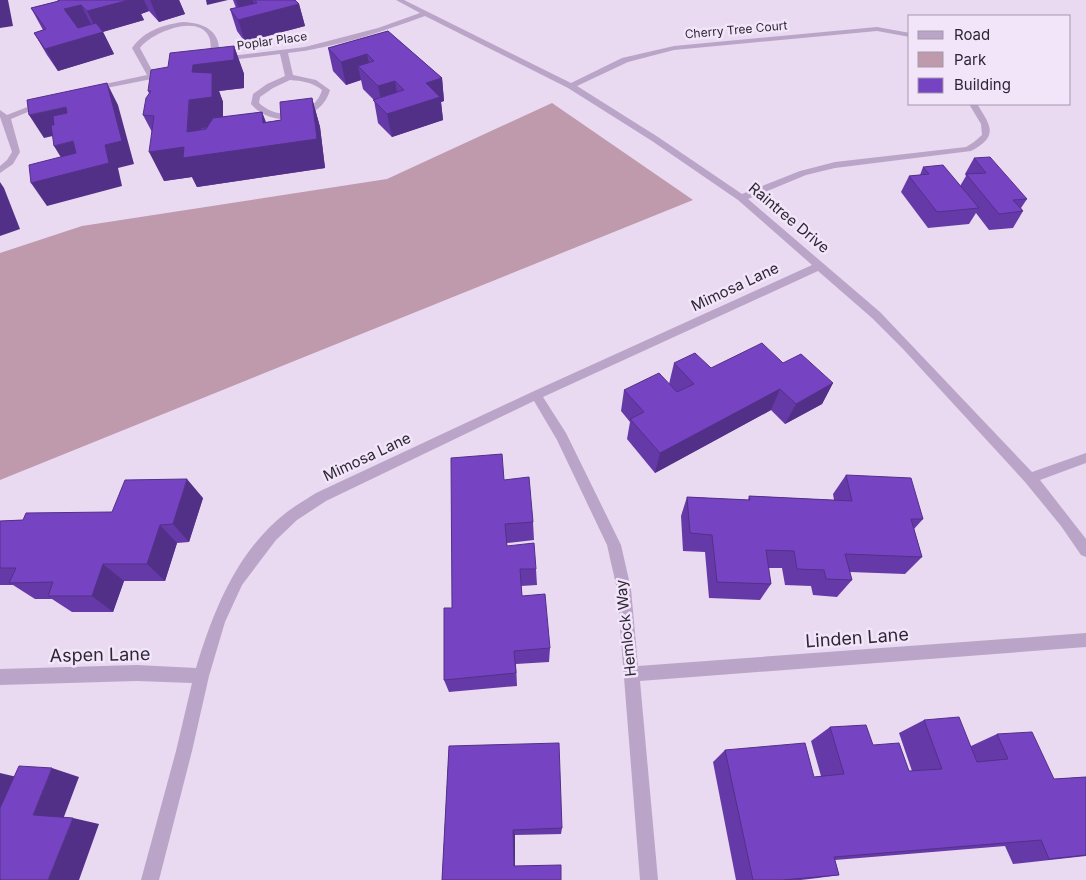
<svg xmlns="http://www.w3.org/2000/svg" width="1086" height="880" font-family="Inter,sans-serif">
<rect width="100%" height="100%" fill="#e9d9f1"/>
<path fill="#bf9aad" d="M552,103L693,200L0,480V253L82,226L387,179Z"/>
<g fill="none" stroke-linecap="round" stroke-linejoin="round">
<path fill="#baa5c8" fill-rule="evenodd" d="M396,0H404L571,83L622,58L674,46L877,27L910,33V37L877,31L674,50L628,62L577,86L658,137L742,194L800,171L835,162L966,147L974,142L982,135L981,124L969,104H977C991,126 999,136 971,151L835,168L806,175L748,199L880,312L1032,472L1086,453V463L1040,480L1086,539V557L1081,555L1061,526L1025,482L903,349L872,318L818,271L543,397L566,433L621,545L631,589L638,666L1086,633V647L640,681L658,880H640L617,589L607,545L557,440L534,401L326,501L297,520L276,540L242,585L225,622L209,676L192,751L159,880H141L176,751L192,683L137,681L0,685V669L137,665L196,668C214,609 237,551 287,512C296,505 307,499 316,493L532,392L812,265L738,200L652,141L568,88L425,16C381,32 335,48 288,53L293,75L316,80L330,90C321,123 272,129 251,104L253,94L267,84L285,76L280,54L222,61L218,59L222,57L305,47L378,28L420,13ZM290,80C302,81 312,82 322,90C314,117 278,121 259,103L260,97L273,88Z
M183,22C209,23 225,35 217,63L210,61C210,54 212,44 209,37C198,13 151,33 140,48L154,74L167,72V76L91,91V87L147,75L132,48C145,30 163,25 183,22Z
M40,102L47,104L11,119L20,152L13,164L0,173V166L7,160L12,152L0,117V110L7,115Z"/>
</g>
<path fill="#653aa8" d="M57,0H179L185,14L159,22L149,11L141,14L144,20L103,32L114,54L58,71L47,55L34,33L43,30L31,8L58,1Z
M233,0H295L299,4L305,26L245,42L237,31L230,9L236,8Z
M388,31L442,78L444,101L441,102L443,120L392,137L378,123L374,100L363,89L361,80L346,85L333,71L328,48Z
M234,46L244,74V88L219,91L223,102V117L262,112L266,122L281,120L312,98L320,127L325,168L197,187L192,177L164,181L152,132L143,115L149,93L148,91L168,67Z
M974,158L1027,199L1021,208L1023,211L1013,228L989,230L976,213L969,224L928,228L901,192L909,176L920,175L923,167L960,186L966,176L965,174Z
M674,363L711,368L783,363L833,383L822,404L785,424L771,410L655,473L627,439L630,422L621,411L624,390L669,384Z
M846,475L923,519L914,529L922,557L905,574L850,572L852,580L837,597L813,595L811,586L785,585L782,568H768L771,584L760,600L709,598L705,552L683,551L681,516L687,497L748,500L749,496L834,500L833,494Z
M504,480L533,522L534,540L507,543V546L536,569L537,585L521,586L522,596L550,648L549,662L516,664L517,686L449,692L444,680L452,608Z
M203,498L189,542L177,543L165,581H124L113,612H72L52,599H35L13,585H0V521L23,520L112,512Z
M924,720L971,746L997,734L1054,779L1086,777V856L1013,864L1005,846L835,860L839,875L818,878L801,880H736L713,762L725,750L814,777L821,776L811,741L830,727L873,745L909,771H912L899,733Z
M449,746L562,828L561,834L515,835V866L442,880Z"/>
<path fill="#533088" d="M0,0H8L13,26L0,28Z
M129,0H144L149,11L141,14L144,20L98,33L87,11Z
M150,0H179L185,14L159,22Z
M206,0H228L207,5Z
M236,0H253L258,15L299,4L305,26L245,42L238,20L242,19Z
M81,5L92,26L75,31L64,9Z
M103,32L114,54L58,71L45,49Z
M234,46L244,74V88L219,91L223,102V126L201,128L200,156L263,123L262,112L272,141L312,98L320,127L325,168L197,187L192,177L164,181L149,152L187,132L193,65Z
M367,54L372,77L358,66L361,80L346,85L341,62Z
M442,78L444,101L441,102L443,120L392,137L387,114L426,83Z
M395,81L399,104L383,109L378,86Z
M107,83L118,105L134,164L118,168L122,186L47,206L31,183L105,145Z
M66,107L79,130L44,138L29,115Z
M73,141L87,164L68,169L54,146Z
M0,182L4,188L20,229L0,236Z
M833,383L822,404L785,424L796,404Z
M780,389L771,410L655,473L660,453Z
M187,479L203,498L189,542L173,524Z
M160,525L177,543L165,581L147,564Z
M103,564L124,581L113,612L92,596Z
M52,768L79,777L62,822L33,815Z
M0,773L17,777L0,816Z
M73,818L99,824L79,880H48Z
M513,830L515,835V870L514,866Z"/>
<path fill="#7644c3" stroke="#533088" d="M58,0H129L87,11L81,5L64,9L78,28L96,23L103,32L45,49L34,33L46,29L31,8L59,1Z
M255,0H295L299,4L238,20L230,9L257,3Z
M388,31L442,78L426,83L440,97L387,114L373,100L404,90L395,81L378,86L358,66L374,61L367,54L341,62L328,48Z
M234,46V60L193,65L192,72L212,73V97L189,100L187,132L206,129L213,118L262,112L263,123L281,120L280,102L312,98L317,139L183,158L184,147L149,152L154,116L143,115L146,98L151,91H148L151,70L168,67L170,53Z
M107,83L122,141L105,145L109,163L31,183L29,165L76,153L73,141L54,146L51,125H54L53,116L67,113L66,107L29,115L27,100Z
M990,157L1027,199L1013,200L1023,211L999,214L966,174L986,173L974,158Z
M943,165L979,208L937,212L909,176L929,174L923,167Z
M762,343L783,363L801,354L833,383L796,404L780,389L660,453L630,419L644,412L624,390L659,373L677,392L694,384L674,363L695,353L711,368Z
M502,454L504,480L529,477L533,522L505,524L507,546L534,543L536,569H520L522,596L545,594L550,648L514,651L516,673L444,680V608H452L451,458Z
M846,475L911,478L923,519H911L922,557L845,554L852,580L826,579L824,570L797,569L794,551L766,550L771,584L717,582L712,535L690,533L687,497L750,500L749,496L852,501Z
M187,479L173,524L160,525L147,564H103L92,596H48L53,582L9,583L16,568H0V521L23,520L26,513L112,512L125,480Z
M959,717L977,762L1008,759L997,734L1032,732L1054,779L1086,777V855L1049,859L1041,840L834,857L839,875L782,880H753L725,750L805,743L814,777L844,774L830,727L866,725L873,745L899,743L909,771L942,769L924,720Z
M559,743L562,828L513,830L514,866L561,865V880H442L449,746Z
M19,766L52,768L33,815L73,818L48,880H0V808Z"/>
<g text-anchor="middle" stroke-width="5" stroke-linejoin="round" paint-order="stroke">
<g font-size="12" fill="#2d2634" stroke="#f2e5f9">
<text transform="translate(736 30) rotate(-5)" y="4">Cherry Tree Court</text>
<text transform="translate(272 41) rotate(-8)" y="4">Poplar Place</text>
</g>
<g font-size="15" fill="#2d2634" stroke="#f2e5f9">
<text transform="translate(789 218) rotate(40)" y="5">Raintree Drive</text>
<text transform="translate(735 287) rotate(-25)" y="5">Mimosa Lane</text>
<text transform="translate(367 457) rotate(-25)" y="5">Mimosa Lane</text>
<text transform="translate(626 628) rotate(-96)" y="5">Hemlock Way</text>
</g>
<g font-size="18" fill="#2d2634" stroke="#f2e5f9">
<text transform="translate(857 638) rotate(-4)" y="6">Linden Lane</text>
<text transform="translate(100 655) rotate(-1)" y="6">Aspen Lane</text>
</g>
</g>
<rect x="908" y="15" width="162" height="90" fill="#f2e5f9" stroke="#a399aa"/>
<rect x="918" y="31" width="25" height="8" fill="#baa5c8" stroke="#a399aa"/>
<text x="954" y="40" font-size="15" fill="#2d2634">Road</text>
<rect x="918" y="52" width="25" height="15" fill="#bf9aad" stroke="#a399aa"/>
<text x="954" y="65" font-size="15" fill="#2d2634">Park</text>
<rect x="918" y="78" width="25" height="15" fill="#7644c3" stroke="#a399aa"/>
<text x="954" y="90" font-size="15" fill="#2d2634">Building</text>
</svg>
